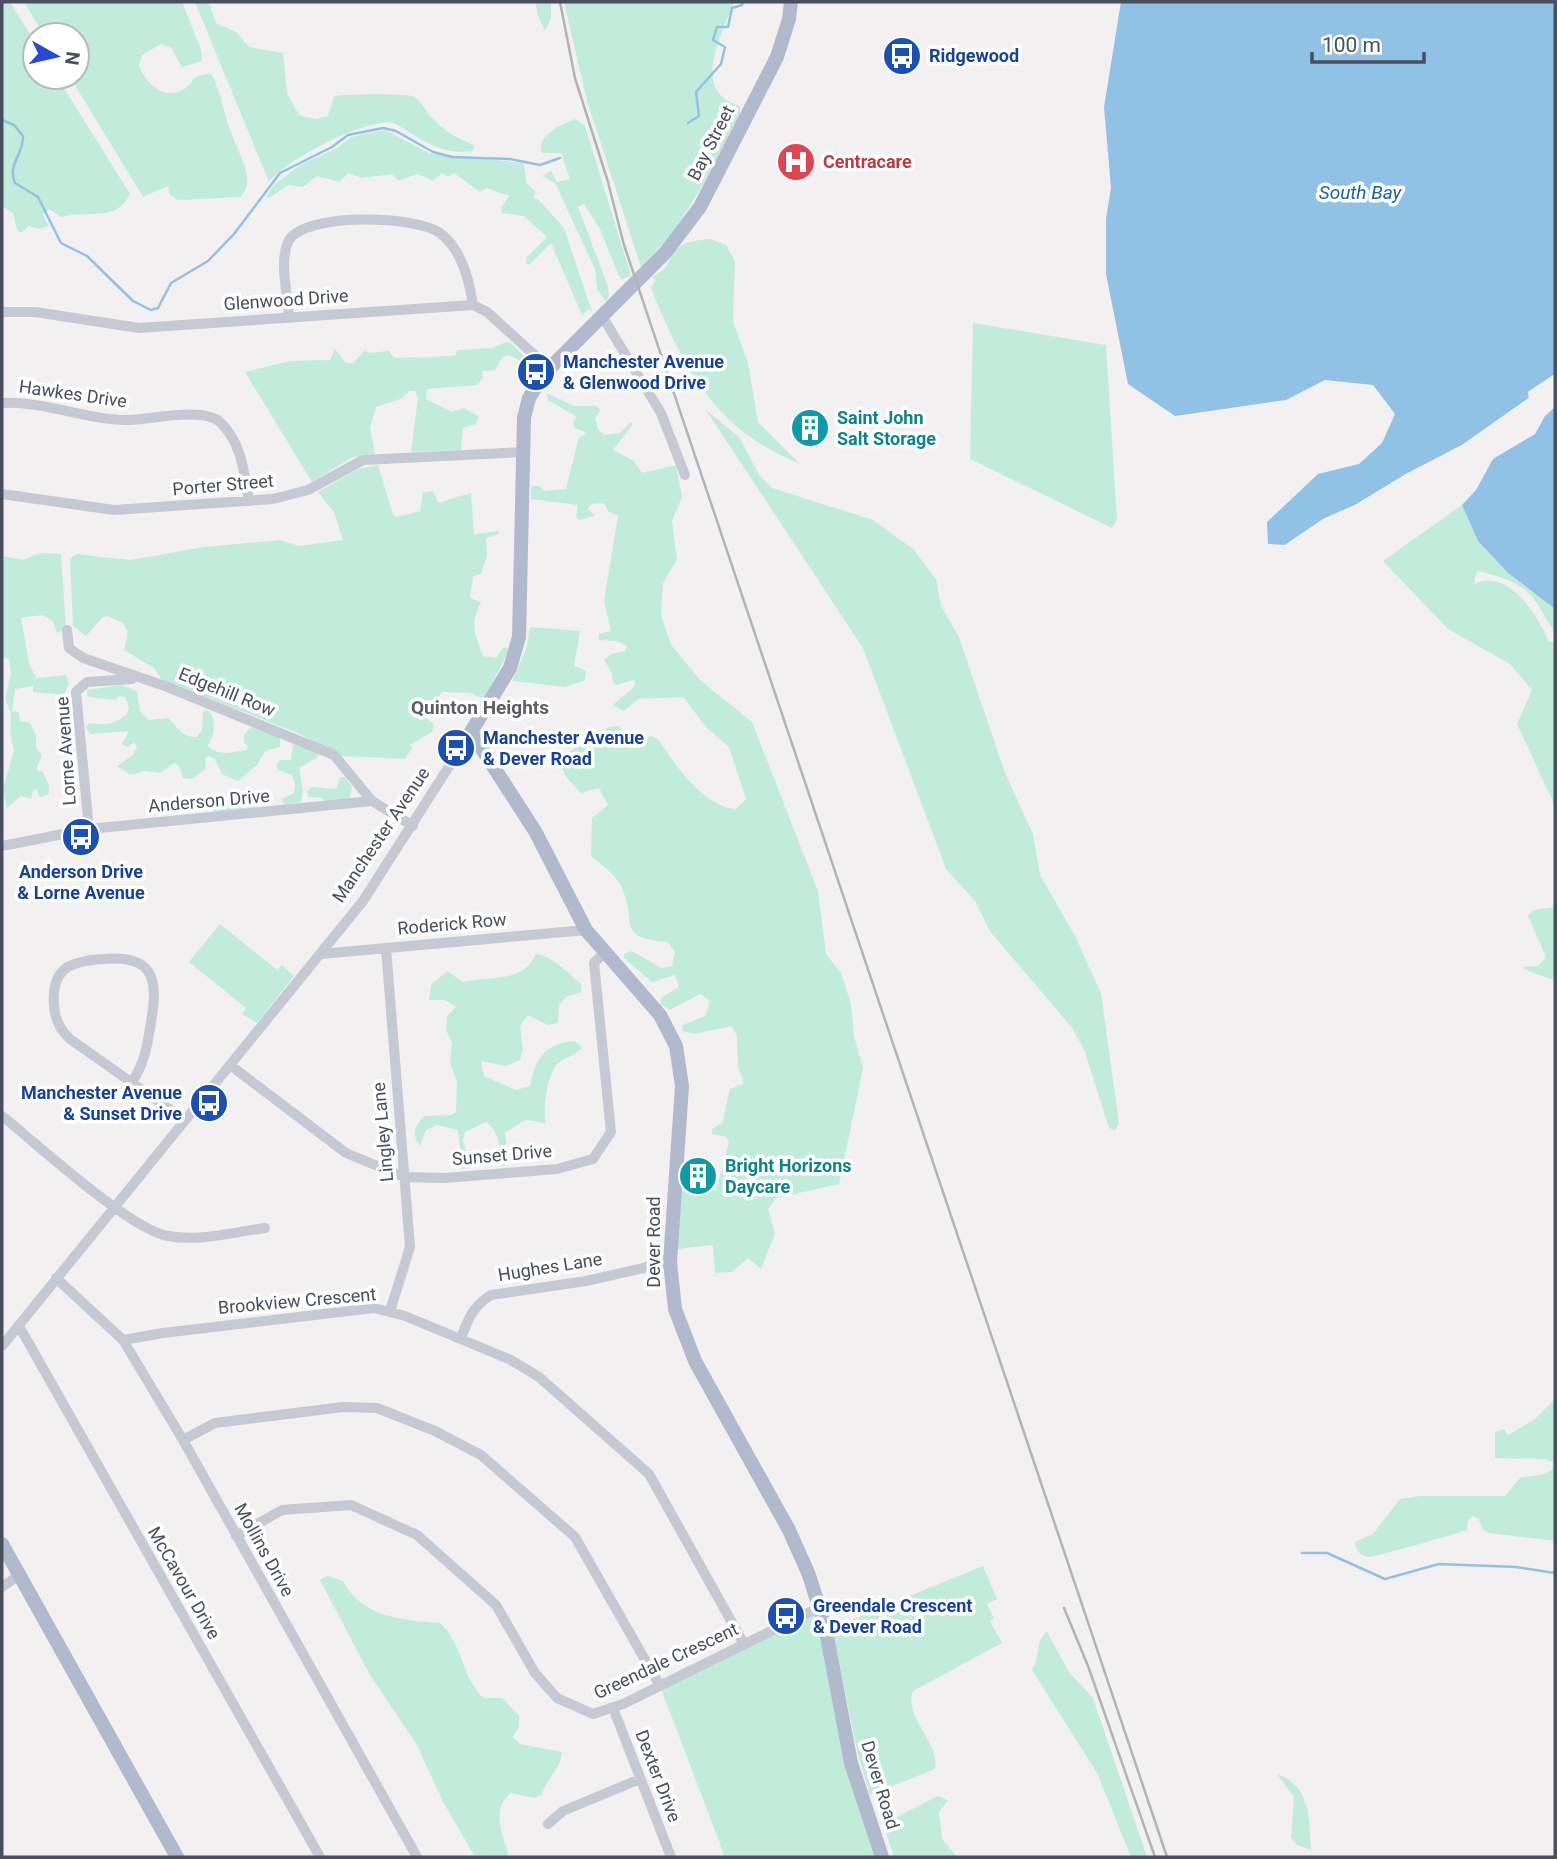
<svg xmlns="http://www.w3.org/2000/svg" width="1557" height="1859" font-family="Roboto,sans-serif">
<rect width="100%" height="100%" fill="#f2f0f0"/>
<path fill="#c1ecdc" d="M2,2H10L35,42V77H57L130,194C115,224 88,209 61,217L49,209L43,215L49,226L38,229L29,226L21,233L17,230L13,213L2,206Z
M24,2H182L201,50L202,61L182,67L171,48L161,44L142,55L139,65C148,91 177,107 195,77L211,73C221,92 223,110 230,130C235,145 245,161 247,177C248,185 246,190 241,197L178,200L170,195L168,186L143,197L70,77H77V35H44Z
M195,2H209L216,23L236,32L249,47L283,53L287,93L299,115L315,119L328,116L334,96C345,94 409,93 415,97C421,101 425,109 429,115C443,130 455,138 474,145L473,151C448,154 433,147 412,134C407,131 399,125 393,123C365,118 285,161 269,182Z
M535,2H551V19L545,30L539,19Z
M564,2H734C722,35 689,92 740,106V115C713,167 684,227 641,267L587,101Z
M576,119L585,126L631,276L622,279L619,276L600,229L584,204L578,207L608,286L609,296L606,301L597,289L595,269L555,183L542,176L551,171L557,182L570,179L561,153H542C535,137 562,123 576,119Z
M385,130L429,153L523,163L527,184L535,191L534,199H538L564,228L592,312L589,309L582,315L551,243L529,265L526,263V258L547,237L524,216L502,213L501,208L509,196L486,188L480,192L454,173L448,177L442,173L433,181L418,174L398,181L392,174L361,178L348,173L340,182L317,176L303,187L288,185L269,198L266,197L273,186L300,165L337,148L351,137Z
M710,239L726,245L735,261L733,322L748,363L758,422L800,464C714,429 684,369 651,288L655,280L652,277C675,265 665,260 677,249C686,241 699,240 710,239Z
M973,323L1106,345L1117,520L1112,528L970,459Z
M506,342L511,343L537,369L509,355L503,357L495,370L482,371L483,378L477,385L427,389L426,399L452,412L464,408L479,417L476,424L463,428L461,450L411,452L418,398L415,391H409L403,398L376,407L370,428L375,454L353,457L312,482L245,372L290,361L330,360L335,349L346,363H353L365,350L369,353L389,351L394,358C415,357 434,358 456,355L457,350L492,348Z
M547,393L574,406H597L600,411L595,418L598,429L604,435L620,433L631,422L633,424L613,450L634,461L642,473L676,465L682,497L672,521L677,560L663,583L661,616L672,646L700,680L752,722L818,891L826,954L841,973L851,1004L854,1036L863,1068L839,1184L776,1198L768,1209L775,1234L761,1269L748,1258L732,1272L715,1273L713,1245L677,1249L681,1191L716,1190L729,1142L726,1137L712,1134V1129L722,1123L730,1089L744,1083L738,1067L737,1036L732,1026L694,1034L682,1031L683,1025L705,1016L710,1001L700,994L670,1010L660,1004L662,997L679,987L675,975L652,982L624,958V954L632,951L661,968L672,966L675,952L668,942C616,938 637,924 622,888C616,875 602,865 591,856L592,818L608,805L599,788L581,793L567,778L557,759L609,727L619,726L634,749L642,746L650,736L658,739C674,764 705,808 736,809L746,799L729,747L707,728L683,697L638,699L624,711L613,705L632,689L636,682L633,680L616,685L613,683L612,673L604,660L611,654L625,651L627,646L616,641L599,640V634L611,631L604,601L618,516L608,511L604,503L592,504L588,509L595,516L579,520L576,517L578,505L531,499V486H540L544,491L566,489L579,437L584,435L585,432L575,428L573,424L576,416L548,400Z
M706,410L740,438L759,475L772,488L873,520L913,549L936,579L941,606L959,637L1005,773L1033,834L1040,875L1075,936L1101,993L1119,1124L1115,1130L1109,1128L1085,1052L1073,1029L989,930L976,902L946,869L863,648Z
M378,465L393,515L397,517L420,511L423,492L433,491L438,503L471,493L474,534L498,531L499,534L486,538L487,555L481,574L473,576L470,598L481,602C470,625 474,632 483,656L496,658L504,647L509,650L484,699L470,693L442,692L423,716L434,724L432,732L410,745L412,748L405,759L340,756L300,734L162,680L154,668L124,650L128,632L123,623L108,616L103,617L86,636L73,626L70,559L76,554L130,560L204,547L280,540L299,546L343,540L334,512L318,492L358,469Z
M1462,505L1478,541L1508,573L1555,609V631C1545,621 1542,608 1533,598C1521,582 1495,575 1477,571L1474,584C1508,567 1537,614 1549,642H1555V806L1517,724L1532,690L1510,664L1448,629L1383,561Z
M41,553L61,554L66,629L57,633L53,621L43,615L21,618L29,663L36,678L66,675L69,683L64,695L33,692V686L15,689L12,711L19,712L20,721L30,723L36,735V748L42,755L36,770L43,772L49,786V794L40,797L37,790H33L31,799L21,796L7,808L3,789L14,750L10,734L11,714L5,698L11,674L9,659L2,656V556L23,560Z
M530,627L580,631L574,666L586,671L585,680L565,687L512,681L526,650Z
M121,685L137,691L140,711L148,720L168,718C179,727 179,737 197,737L202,730L203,712L208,710C218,721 214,734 208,746C219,757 233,752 246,750L248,747L244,742V735L251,727L280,737V747L265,751L257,765L238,781L222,774L214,758L208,756L205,759L206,769L192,779L183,778L179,766L174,763L160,773L145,771L131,775L117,766L133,755L137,747L134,742L128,747L122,744L129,731L90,734L86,728L89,723C104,725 114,725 126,715L129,707L125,697L119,696L116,700C107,698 96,700 87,696V690Z
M293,744L318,753V757L299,768L303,792L301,802L285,805L281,799L294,793L295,784L292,775L278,770L276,764L280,760H291Z
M340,777H345L352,787L350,798L325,802L322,798L308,797L307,791L312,787L336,789Z
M229,794L242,801L256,802L258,807L214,812L212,806L215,798Z
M1555,907V980L1530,972L1523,967L1538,966L1546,957L1528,916L1534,910Z
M220,924L277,970L282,965L294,976L257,1023L242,1014L246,1008L189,962Z
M536,954C553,956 568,973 581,984V992L566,997L559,1005L558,1023L548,1025L528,1015L520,1026L523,1049L520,1060L506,1066L481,1061L484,1076L516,1090L530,1086C535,1059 545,1043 575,1041L582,1047C575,1057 567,1056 558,1063C548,1071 542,1110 546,1123L525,1120L505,1133L508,1162L503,1167C499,1151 501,1132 486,1122L465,1132L463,1141L470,1164L468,1168L462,1169L458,1130L437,1125L426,1130L420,1146C411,1133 415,1127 424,1116L451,1115L456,1112L457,1082L450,1063L452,1043L446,1030L447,1016L456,1007L445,1000H429L431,985L447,971L463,982C490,975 523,984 536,954Z
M1555,1399V1541L1489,1533L1483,1530L1478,1518L1473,1516L1468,1520L1467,1530C1459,1533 1375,1557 1369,1557C1360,1556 1356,1551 1355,1542L1373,1534L1400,1499L1420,1496H1505L1521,1477L1542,1475L1552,1470L1553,1462L1544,1459L1495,1458V1432L1504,1429L1508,1435L1534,1420Z
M983,1566L997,1599L987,1604L994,1618L990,1621L1002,1643L913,1691C903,1717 940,1742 935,1769L870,1795L858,1755L832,1628Z
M328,1576L343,1581C362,1618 403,1620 440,1623C462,1642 461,1675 483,1698H502L519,1716V1726L513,1737L520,1744L562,1752C561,1769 546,1778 542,1795L534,1798L511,1793C490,1809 503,1836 509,1857L474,1855L442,1800L417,1745L370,1675L320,1580Z
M820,1607L841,1716L882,1857H725L660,1686Z
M1047,1632L1069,1672L1093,1698L1147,1857H1131L1097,1773L1032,1670C1041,1656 1034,1642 1047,1632Z
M1277,1774C1311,1786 1309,1819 1311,1850L1297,1845L1291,1838L1294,1797Z
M938,1796L948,1800L939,1812L942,1839L957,1857H894L883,1824Z"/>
<path fill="#91c2e6" d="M1121,2H1555V374L1528,392L1529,398L1462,445L1406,474L1355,505L1323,519L1285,545L1268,544L1267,522L1318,474L1359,464L1382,443L1395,414L1373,385L1325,380L1286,400L1175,416L1128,384L1106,274V219L1111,188L1104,107Z
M1555,407V609L1508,573L1478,541L1462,505L1476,490L1493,459L1535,434L1545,416Z"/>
<path fill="#f2f0f0" d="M1555,374V378L1532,393L1531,400L1464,448L1408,477L1357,508L1325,522L1285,548V545L1323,519L1355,505L1406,474L1462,445L1529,398L1528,392Z"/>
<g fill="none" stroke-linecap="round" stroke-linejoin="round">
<path stroke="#91c2e6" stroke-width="2.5" d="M2,120L14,125L23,136C24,154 7,164 15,183L38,197L61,243L87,256L133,301L151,310L158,308L171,283L208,261L234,234L280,173L332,147L348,135L383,128L396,131L433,152L452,157L510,159L540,165L560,158
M688,123L699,116L696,92L721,64L725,47L713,40L717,27H728L732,8L742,5L743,2
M1302,1553H1327L1385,1579L1439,1564L1516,1567L1555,1573"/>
<path stroke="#c4c9d3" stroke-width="10" d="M2,312H35L139,328L473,305L487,312L550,369
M602,316L661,413L685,475
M289,317C288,296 279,262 288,242C302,212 415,215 440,233C462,250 469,279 473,305
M2,403C46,401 89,421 130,420C151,419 204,407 220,422C242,443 244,473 249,501
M2,494L114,510L273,499L308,490L363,460L523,452
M67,630L69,648L83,658L165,686L334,755L372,801
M89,829L76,692L87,682L132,679
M2,846L89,829L372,801L413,826
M386,948L410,1247L390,1311
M321,954L586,930
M230,1065L346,1153L404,1177L444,1178L557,1169L593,1159L611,1132L594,963L605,952
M132,1082C146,1062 148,1040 152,1016C159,974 149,955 103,959C70,961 51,968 54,1006C55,1019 60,1030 70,1039L185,1120
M2,1116C36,1143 130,1230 168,1236C199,1242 234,1232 265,1228
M56,1278L123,1340L183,1440L417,1857
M19,1326L320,1857
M461,1338C468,1319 473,1306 491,1295L586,1281L670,1262
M123,1340L163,1333L374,1308L405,1316L511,1360L539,1377L649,1474L744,1644
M2,1346L363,901L471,732
M183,1440L215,1423L343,1407L377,1408L435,1431L481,1455L575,1537L660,1686
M236,1536L282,1510L351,1505L417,1535L496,1605L535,1673L557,1698L593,1714L623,1704L820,1607
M2,1587L18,1576
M613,1708L671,1857
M548,1824L563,1811L640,1779"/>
<path stroke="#b1b9cc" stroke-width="14" d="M791,2L789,19L777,57L700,207L665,253L543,375L529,398L524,418L519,637L510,668L471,732L535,831L586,930L660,1015L676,1046L682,1086L670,1262L675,1309L695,1361L789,1530L809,1575L825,1626L851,1763L882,1857
M2,1544L177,1857"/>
<path stroke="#b2b3b9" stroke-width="2.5" d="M560,2L575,78L608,182L624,245L1167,1857
M1064,1608L1088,1666L1155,1857"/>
</g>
<defs>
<symbol id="bus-disc" viewBox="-11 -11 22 22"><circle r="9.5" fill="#1a4fb4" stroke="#fff"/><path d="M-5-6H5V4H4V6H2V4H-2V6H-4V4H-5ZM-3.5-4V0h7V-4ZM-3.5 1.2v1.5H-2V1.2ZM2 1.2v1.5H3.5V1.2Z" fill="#fff"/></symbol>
<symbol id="hospital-disc" viewBox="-11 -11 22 22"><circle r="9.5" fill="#e0444e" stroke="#fff"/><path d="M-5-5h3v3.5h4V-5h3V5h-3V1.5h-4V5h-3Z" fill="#fff"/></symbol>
<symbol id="building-disc" viewBox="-11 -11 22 22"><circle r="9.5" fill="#0f9aa8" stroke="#fff"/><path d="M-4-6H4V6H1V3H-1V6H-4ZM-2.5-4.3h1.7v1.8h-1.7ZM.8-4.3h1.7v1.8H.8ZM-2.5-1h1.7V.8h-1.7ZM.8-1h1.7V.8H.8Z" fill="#fff"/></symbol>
</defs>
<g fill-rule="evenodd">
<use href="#bus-disc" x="880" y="34" width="44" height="44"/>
<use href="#hospital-disc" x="774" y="140" width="44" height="44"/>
<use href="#bus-disc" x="514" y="350" width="44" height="44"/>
<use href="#building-disc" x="788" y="406" width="44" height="44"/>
<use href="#bus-disc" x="434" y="726" width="44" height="44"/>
<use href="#bus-disc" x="59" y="815" width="44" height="44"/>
<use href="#bus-disc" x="187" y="1081" width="44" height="44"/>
<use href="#building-disc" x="676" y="1154" width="44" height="44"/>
<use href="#bus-disc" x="764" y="1594" width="44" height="44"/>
</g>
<g text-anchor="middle" stroke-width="7" stroke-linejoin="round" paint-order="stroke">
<g font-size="18" font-weight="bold" fill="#164399" stroke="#fff" text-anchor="start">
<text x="929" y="62">Ridgewood</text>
<text x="563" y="368">Manchester Avenue<tspan x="563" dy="21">&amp; Glenwood Drive</tspan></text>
<text x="483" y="744">Manchester Avenue<tspan x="483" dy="21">&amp; Dever Road</tspan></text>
<text x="81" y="878" text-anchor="middle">Anderson Drive<tspan x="81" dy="21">&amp; Lorne Avenue</tspan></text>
<text x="182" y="1099" text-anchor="end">Manchester Avenue<tspan x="182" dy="21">&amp; Sunset Drive</tspan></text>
<text x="813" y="1612">Greendale Crescent<tspan x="813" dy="21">&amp; Dever Road</tspan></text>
</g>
<g font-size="18" fill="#494f5c" stroke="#fff">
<text transform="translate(711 143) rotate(-63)" y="6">Bay Street</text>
<text transform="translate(286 300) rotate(-4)" y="6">Glenwood Drive</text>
<text transform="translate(73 394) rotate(8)" y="6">Hawkes Drive</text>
<text transform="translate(223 485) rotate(-5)" y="6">Porter Street</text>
<text transform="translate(227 692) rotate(22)" y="6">Edgehill Row</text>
<text transform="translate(66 751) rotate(-94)" y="6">Lorne Avenue</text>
<text transform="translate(209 801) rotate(-5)" y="6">Anderson Drive</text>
<text transform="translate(381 835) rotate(-56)" y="6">Manchester Avenue</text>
<text transform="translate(452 924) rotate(-5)" y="6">Roderick Row</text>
<text transform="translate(383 1132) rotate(-95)" y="6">Lingley Lane</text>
<text transform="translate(502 1155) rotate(-5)" y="6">Sunset Drive</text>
<text transform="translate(654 1242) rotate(-90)" y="6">Dever Road</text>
<text transform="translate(550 1267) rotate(-9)" y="6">Hughes Lane</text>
<text transform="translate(297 1301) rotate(-5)" y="6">Brookview Crescent</text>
<text transform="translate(264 1550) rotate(61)" y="6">Mollins Drive</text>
<text transform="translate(184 1583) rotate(60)" y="6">McCavour Drive</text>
<text transform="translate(666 1661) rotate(-25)" y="6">Greendale Crescent</text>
<text transform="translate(658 1776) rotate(69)" y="6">Dexter Drive</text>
<text transform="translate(880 1785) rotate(73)" y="6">Dever Road</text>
</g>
<g font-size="18" font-weight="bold" fill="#be3a42" stroke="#fff" text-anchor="start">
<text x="823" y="168">Centracare</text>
</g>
<g font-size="18" font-weight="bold" fill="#0d838f" stroke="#fff" text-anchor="start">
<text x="837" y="424">Saint John<tspan x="837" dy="21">Salt Storage</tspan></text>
<text x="725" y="1172">Bright Horizons<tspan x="725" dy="21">Daycare</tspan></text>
</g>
<g font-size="19" font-style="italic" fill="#1665a2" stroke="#fff">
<text x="1360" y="199">South Bay</text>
</g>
<g font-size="19" font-weight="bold" fill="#5d5e64" stroke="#fff">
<text x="480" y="714">Quinton Heights</text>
</g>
</g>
<rect width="1557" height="1859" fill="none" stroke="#494f5c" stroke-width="7"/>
<g transform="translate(56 56) rotate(98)"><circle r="33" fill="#ffffff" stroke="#b6b9be" stroke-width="2"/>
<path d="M0-5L12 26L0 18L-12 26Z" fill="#254bd6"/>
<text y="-10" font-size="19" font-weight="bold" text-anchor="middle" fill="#494f5c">N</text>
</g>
<path d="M1312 52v10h112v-10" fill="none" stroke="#494f5c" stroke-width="3.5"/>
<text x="1322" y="52" font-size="21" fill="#494f5c" stroke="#ffffff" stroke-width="5" paint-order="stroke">100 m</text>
</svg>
